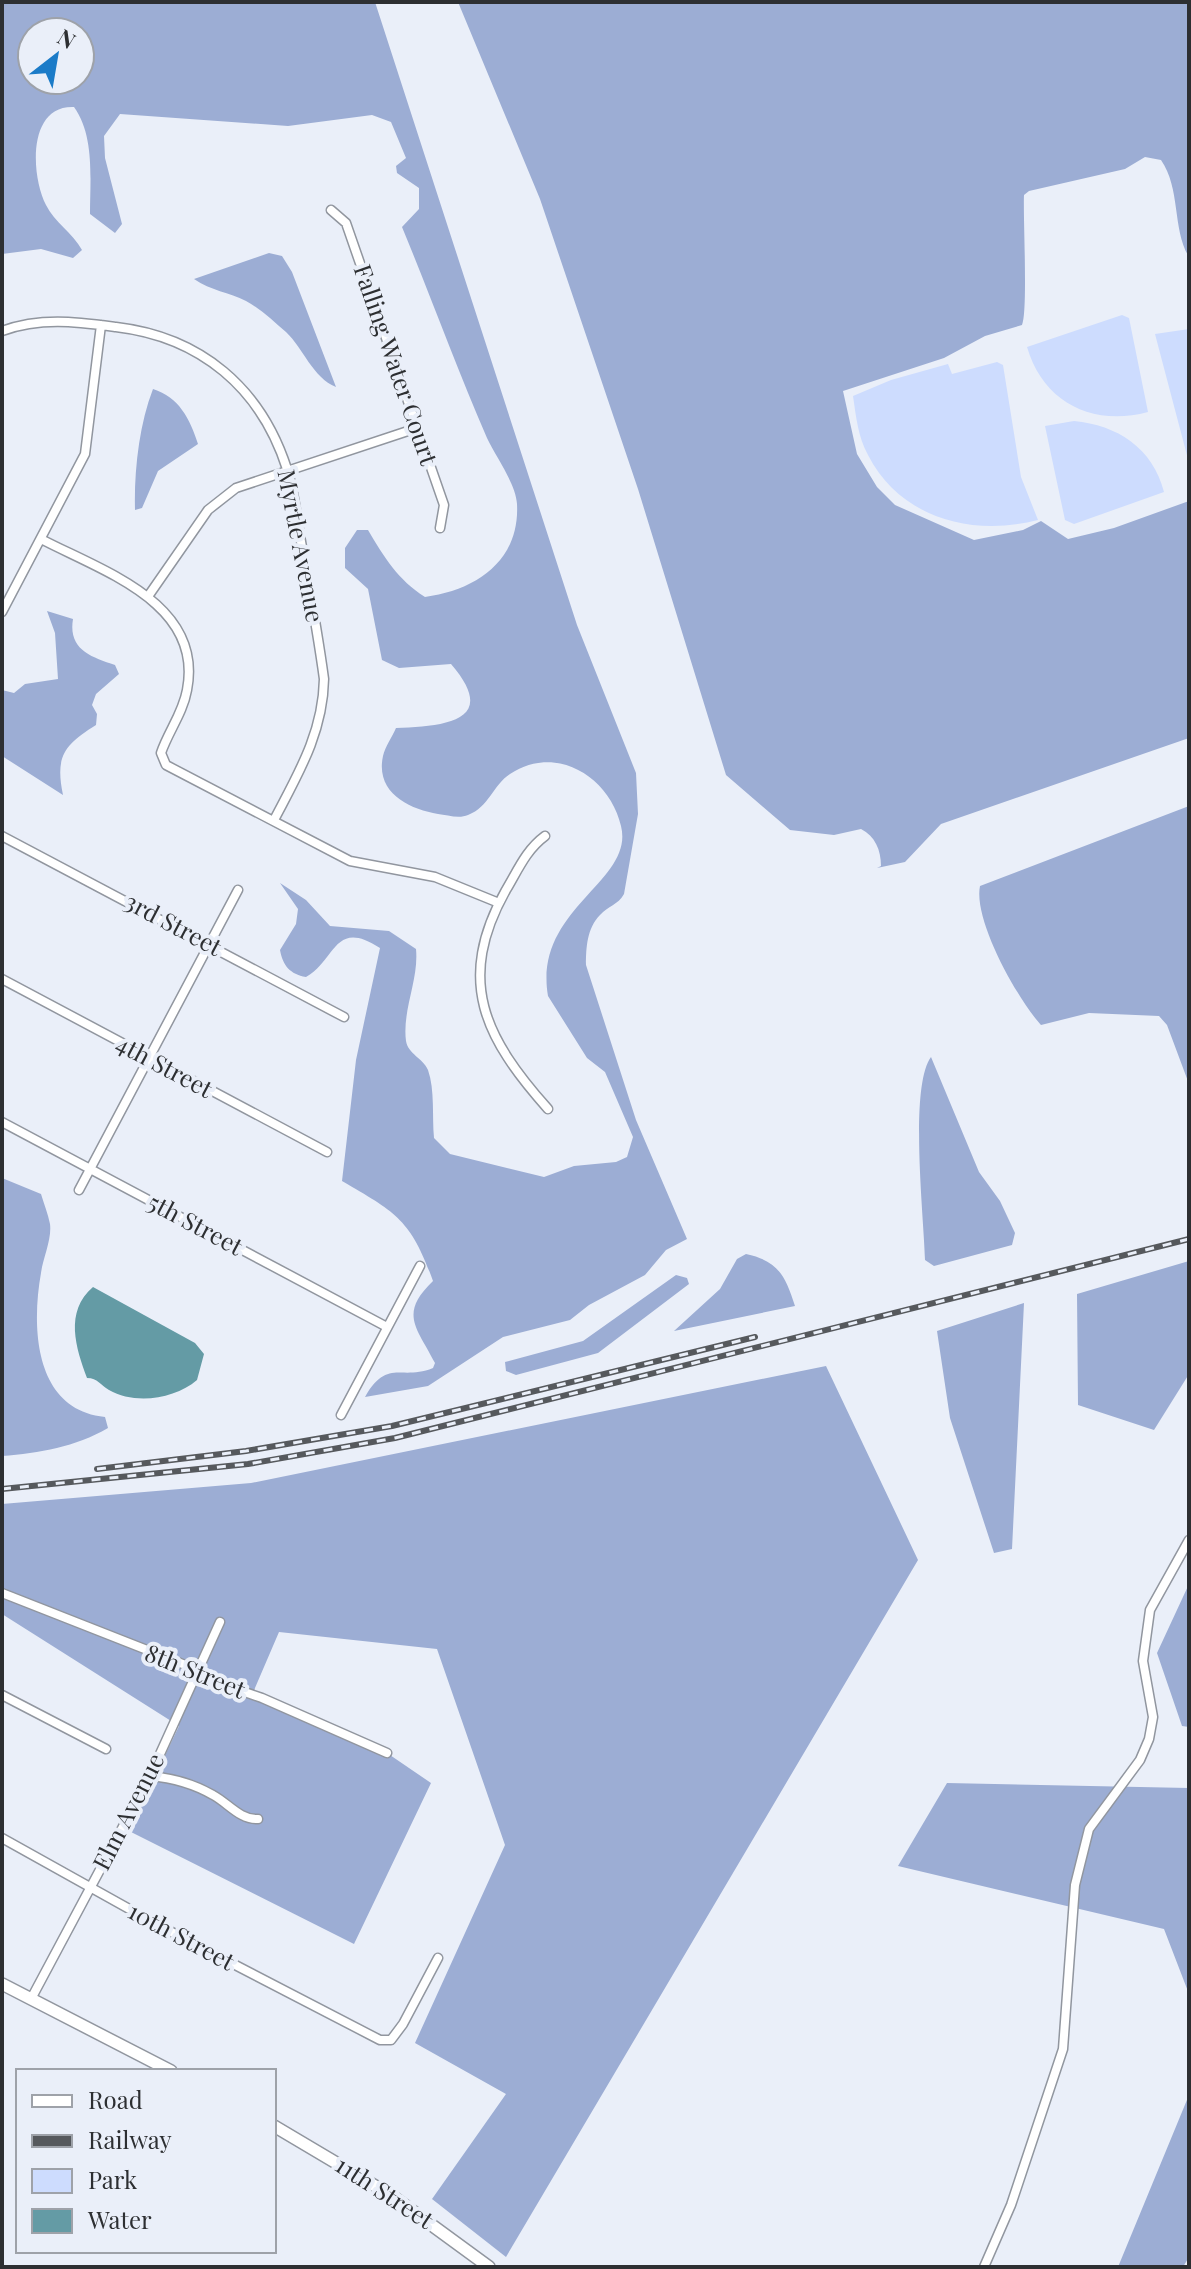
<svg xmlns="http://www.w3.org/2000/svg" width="1191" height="2269" font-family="'Playfair Display',serif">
<rect width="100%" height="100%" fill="#eaeff9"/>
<path fill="#cddcfe" d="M1122,315L1129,318L1148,412C1092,427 1043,402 1027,347Z
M1189,329V463L1155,334Z
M997,362L1003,365L1021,477L1038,520C973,537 901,519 868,455C858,437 856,416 853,396L891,380L948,364L952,374Z
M1074,421C1117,425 1153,448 1164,492L1074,524L1065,520L1045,426Z"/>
<path fill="#9cadd4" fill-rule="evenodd" d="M2,2H375L577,625L636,773L638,814L624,894C618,905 608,906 600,915C587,928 586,948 586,965L636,1120L687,1239L666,1250L645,1275L589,1305L570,1320L503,1337L428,1386L365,1397C387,1358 402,1381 433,1368L435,1363C416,1326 399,1314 433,1281C411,1220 397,1213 342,1181L356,1060L380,948C334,918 336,960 306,977C290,974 283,966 280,950L296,924L298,909L280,883L306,900L330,926L389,931L416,949C419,980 402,1010 406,1041C408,1054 423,1058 428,1070C435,1090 432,1117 434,1138L450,1154L544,1177L574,1166L616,1162L627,1157L633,1137L605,1072L587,1058L548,996C533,908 635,882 621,826C610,778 557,743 510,774C493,785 489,807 468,815C459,819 447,815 438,814C409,809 375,793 383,756C385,747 392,737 396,728C443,726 501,722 451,664L399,668L382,660L368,589L345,568V548L357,530H368C384,557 398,580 425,597C476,590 520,561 517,504C516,484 496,457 487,438C457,369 431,297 402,227L419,209V188L397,173L396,166L406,158L391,122L372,115L288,126L120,114L104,136L105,158L122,224L115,233L90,214C90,180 95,136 74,107C27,105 31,176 46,205C54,222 73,233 82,250L73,258L41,249L2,254ZM32,32H80V80H32Z
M458,2H1189V257C1172,229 1181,189 1161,160L1145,157L1125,169L1029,191L1024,195C1023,219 1028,311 1022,325L985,336L944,358L843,391L857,454L877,487L895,505L974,540L1023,530L1041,521L1068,539L1114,528L1189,501V738L941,824L905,862L877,868L881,866C881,850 875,836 861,829L834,835L790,830L726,775L638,489L540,199Z
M269,253L282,256L292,272L336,387C313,378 303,348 286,332C273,321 261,309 246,301C229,292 211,291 194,279Z
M153,389C179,397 190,419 198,444L158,471L142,508L135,510C134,472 139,425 153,389Z
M47,611L73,619C68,649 90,657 115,665L119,674L96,694L92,705L97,714L96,725C64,745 55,756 63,795L2,756V690L14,693L25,684L58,679L55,633Z
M1189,806V1084L1167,1025L1159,1016L1089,1013L1041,1025C1018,1000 973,920 980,886Z
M931,1057L979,1172L1000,1201L1015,1233L1012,1245L934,1266L925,1260C924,1218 909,1087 931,1057Z
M2,1178L41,1194C44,1204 48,1214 50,1224C52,1239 43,1258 41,1273C31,1329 35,1410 105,1417L108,1428C75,1447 40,1453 2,1456Z
M746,1254C778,1261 785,1275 795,1306L674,1331L720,1289L737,1259Z
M1189,1261V1374L1154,1430L1078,1405L1077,1294Z
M676,1275L687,1278L689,1284L598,1353L516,1375L506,1371L505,1362L583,1341Z
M1024,1303L1012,1549L994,1553L950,1418L937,1331Z
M826,1366L918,1560L506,2257L432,2199L506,2094L415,2043L505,1845L437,1649L279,1632L252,1695L387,1753L431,1783L354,1944L129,1831L179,1726L2,1614V1504L251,1483Z
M1189,1584V1727L1182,1726L1157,1653Z
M947,1783L1189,1788V1994L1164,1929L898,1866Z
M1189,2095V2257L1183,2267H1118Z"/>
<path fill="#649ba5" d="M93,1287L195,1343L204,1354L197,1380C175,1399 135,1405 109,1390C100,1385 98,1378 87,1378C76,1348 64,1312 93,1287Z"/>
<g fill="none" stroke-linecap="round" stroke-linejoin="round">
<defs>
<path id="minor" d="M331,210L346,223L444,505L440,528
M2,331C41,317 77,322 116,327C201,337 261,388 287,469C295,493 297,521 302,547C310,591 318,634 324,679C323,733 298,774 274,820
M41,539C102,571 204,603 187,690C183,713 168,732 161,753L166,765L350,861L435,877L499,903
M149,595L208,510L236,488L417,428
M2,612L85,454L101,325
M2,836L344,1017
M545,836C526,850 518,870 506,890C455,981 485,1038 548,1109
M2,979L327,1152
M2,1122L387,1327
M79,1190L238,890
M341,1415L420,1266
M2,1593L198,1670L219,1683L262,1698L387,1753
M2,1695L106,1749
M150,1776C172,1778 194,1784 213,1795C228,1803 240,1820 258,1819
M2,1838L158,1925L380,2040H391L403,2024L438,1958
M31,1999L150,1776L220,1622
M984,2267L1011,2205L1063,2049L1075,1885L1089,1829L1140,1760L1149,1739L1153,1717L1143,1661L1150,1610L1189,1540"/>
<path id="secondary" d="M2,1984L171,2071
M274,2126L392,2196L489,2267"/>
</defs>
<use href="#minor" stroke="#91969f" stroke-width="11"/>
<use href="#secondary" stroke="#91969f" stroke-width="14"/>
<use href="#minor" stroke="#fff" stroke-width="8"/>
<use href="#secondary" stroke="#fff" stroke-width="11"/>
<defs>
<path id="rail" d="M97,1469L246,1451L392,1426L755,1337
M2,1489L248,1464L395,1438L1189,1239"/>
</defs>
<use href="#rail" stroke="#56595d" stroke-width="6"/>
<use href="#rail" stroke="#eaeff9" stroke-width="3" stroke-dasharray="9" stroke-linecap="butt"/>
</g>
<g text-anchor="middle" stroke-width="8" stroke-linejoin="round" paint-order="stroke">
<g font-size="24" fill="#2d2f32" stroke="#eaeff9">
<text transform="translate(395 365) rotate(71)" y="8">Falling Water Court</text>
<text transform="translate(300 546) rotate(79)" y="8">Myrtle Avenue</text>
<text transform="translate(173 925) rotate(28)" y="8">3rd Street</text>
<text transform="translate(164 1067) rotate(28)" y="8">4th Street</text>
<text transform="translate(195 1225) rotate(28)" y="8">5th Street</text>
<text transform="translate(195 1672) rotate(22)" y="8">8th Street</text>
<text transform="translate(129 1812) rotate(-63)" y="8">Elm Avenue</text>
<text transform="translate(181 1937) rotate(28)" y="8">10th Street</text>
<text transform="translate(384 2193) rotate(33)" y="8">11th Street</text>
</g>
</g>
<rect width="1191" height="2269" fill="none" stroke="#2d2f32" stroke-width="8"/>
<rect x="16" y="2069" width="260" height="184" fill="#eaeff9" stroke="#9ea2a9" stroke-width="2"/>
<rect x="32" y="2095" width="40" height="12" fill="#ffffff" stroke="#9ea2a9" stroke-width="2"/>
<text x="88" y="2109" font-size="24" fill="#2d2f32">Road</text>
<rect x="32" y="2135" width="40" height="12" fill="#56595d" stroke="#9ea2a9" stroke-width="2"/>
<text x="88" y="2149" font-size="24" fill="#2d2f32">Railway</text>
<rect x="32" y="2169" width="40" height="24" fill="#cddcfe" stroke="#9ea2a9" stroke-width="2"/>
<text x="88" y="2189" font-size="24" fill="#2d2f32">Park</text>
<rect x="32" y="2209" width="40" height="24" fill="#649ba5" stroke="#9ea2a9" stroke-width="2"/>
<text x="88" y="2229" font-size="24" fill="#2d2f32">Water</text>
<g transform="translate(56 56) rotate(31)"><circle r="38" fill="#eaeff9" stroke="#9ea2a9" stroke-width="2"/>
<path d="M0-6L14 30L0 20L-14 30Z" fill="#1b7bc8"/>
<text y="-12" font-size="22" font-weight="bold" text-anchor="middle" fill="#2d2f32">N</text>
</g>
</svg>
